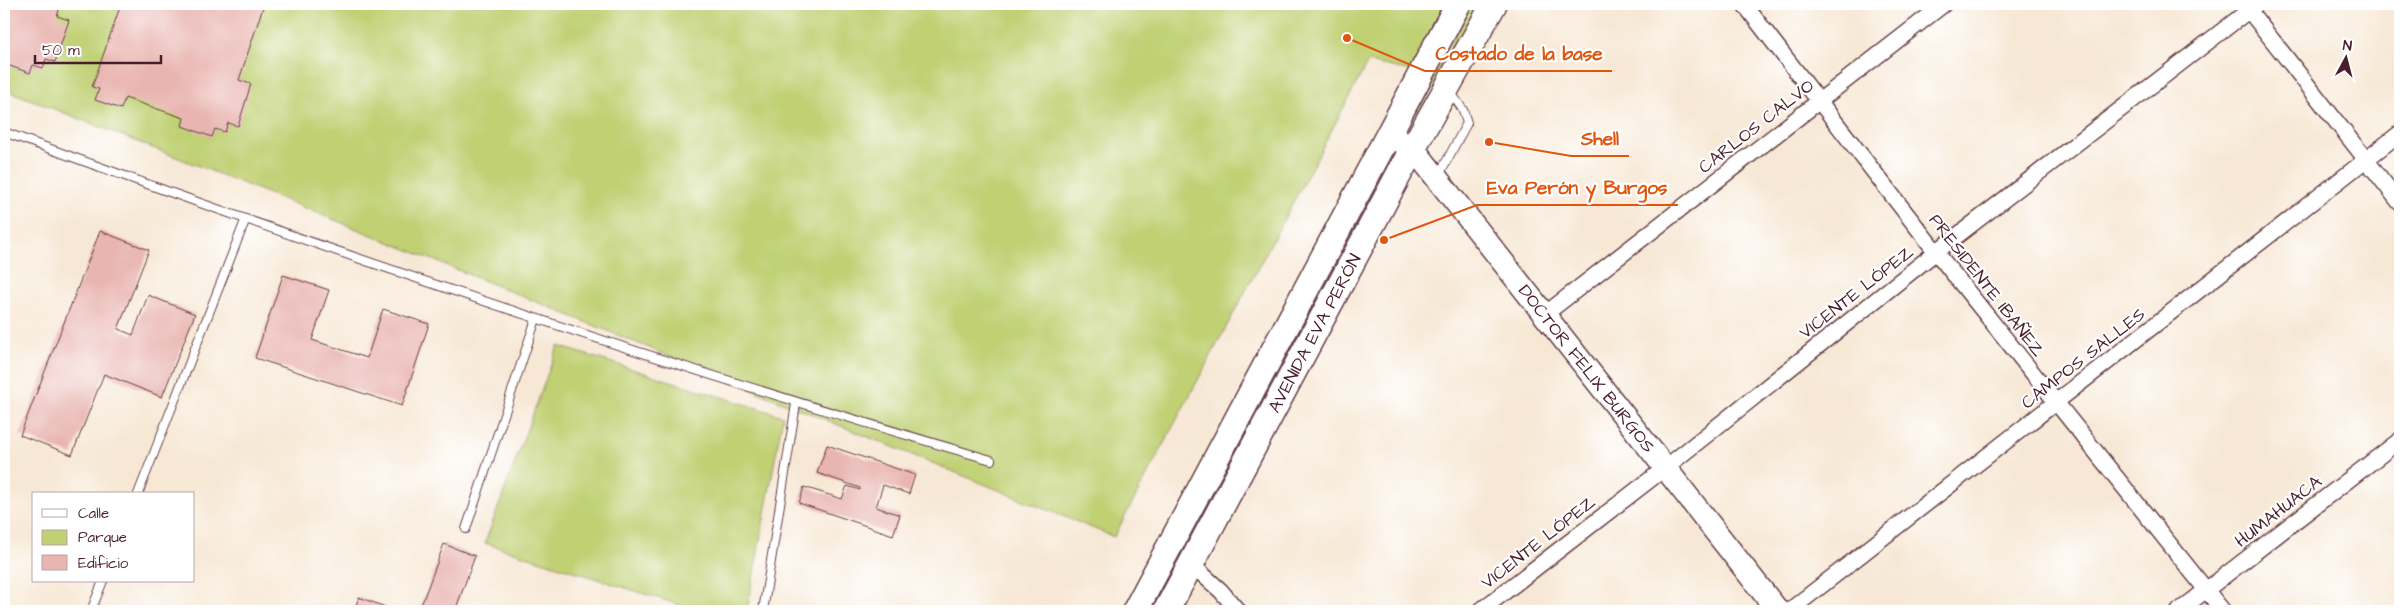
<svg xmlns="http://www.w3.org/2000/svg" width="2404" height="615" font-family="'Architects Daughter',sans-serif">
<rect width="100%" height="100%" fill="#fff"/>
<filter id="ink" filterUnits="userSpaceOnUse"><feTurbulence type="fractalNoise" baseFrequency=".02" numOctaves="2"/><feDisplacementMap in="SourceGraphic" scale="10" xChannelSelector="R" yChannelSelector="G"/><feConvolveMatrix kernelMatrix="1 2 1 2 8 2 1 2 1" color-interpolation-filters="sRGB"/></filter>
<filter id="wash" filterUnits="userSpaceOnUse"><feTurbulence type="fractalNoise" baseFrequency=".0096" numOctaves="4" result="noise"/><feDisplacementMap in="SourceGraphic" scale="20" xChannelSelector="R" yChannelSelector="G"/><feGaussianBlur stdDeviation="1.12" result="paint"/><feColorMatrix in="noise" values="0 0 0 0 0 0 0 0 0 0 0 0 0 0 0 0 0 1.4 0 .05"/><feComposite in="paint" operator="in"/></filter>
<g filter="url(#wash)">
<rect width="100%" height="100%" fill="#f7e8d5"/>
<path fill="#c0d073" stroke="#85784f" d="M4,4H1452L1421,73L1368,62L1114,537L325,216L4,89Z
M1471,4H1478L1419,114L1415,112Z
M1382,171L1387,173L1153,611H1148Z
M558,346L783,416L747,611H698L485,543Z"/>
<g id="blocks">
<path fill="#e9b5b1" d="M4,4H61L57,16L69,20L55,62L46,59L43,68L33,65L30,73L4,64Z
M121,4H264L239,80L251,84L238,126L228,123L225,132L215,129L212,137L182,126L184,118L125,98L121,109L95,100L99,89L92,87Z
M100,231L149,250L118,329L133,335L148,295L195,314L162,397L104,374L72,455L20,435Z
M283,275L329,290L312,340L367,358L383,309L429,324L402,406L255,358Z
M827,445L915,475L909,494L883,485L876,507L900,515L893,535L799,503L804,487L842,499L847,486L860,490V488L817,473Z
M444,544L475,556L455,611H419Z
M359,597L385,607L383,611H354Z"/>
</g>
</g>
<g filter="url(#ink)">
<use href="#blocks" fill-opacity="0" stroke="#643d44" stroke-width="1"/>
<g fill="none" stroke-linecap="round" stroke-linejoin="round">
<defs>
<path id="lane" d="M4,132C330,252 657,363 991,460
M1439,175L1467,123L1463,110L1450,91
M138,494L245,221
M466,529L536,319
M91,611L103,581
M763,611L796,404"/>
<path id="street" d="M1744,4L1936,252L2223,611
M2244,4L2400,203
M1544,315L1944,4
M1191,564L1221,591L1238,611
M1480,611L1665,468L1936,252L2257,4
M1789,611L2400,133
M2179,611L2400,440"/>
<g id="secondary">
<path id="s1" d="M1388,135L1413,148L1778,611"/>
</g>
<g id="primary">
<path d="M1135,611L1458,4"/>
<path id="s2" d="M1166,611L1413,148L1494,4"/>
</g>
</defs>
<use href="#lane" stroke="#643d44" stroke-width="10"/>
<use href="#street" stroke="#643d44" stroke-width="18"/>
<use href="#secondary" stroke="#643d44" stroke-width="25"/>
<use href="#primary" stroke="#643d44" stroke-width="28"/>
<use href="#lane" stroke="#fff" stroke-width="8"/>
<use href="#street" stroke="#fff" stroke-width="15"/>
<use href="#secondary" stroke="#fff" stroke-width="22"/>
<use href="#primary" stroke="#fff" stroke-width="25"/>
</g>
</g>
<g text-anchor="middle" stroke-width="4.5" stroke-linejoin="round" paint-order="stroke">
<g font-size="18" fill="#4a1f2b" stroke="#fff">
<text transform="translate(1756 126) rotate(-38)" y="6">CARLOS CALVO</text>
<text transform="translate(1987 285) rotate(52)" y="6">PRESIDENTE IBAÑEZ</text>
<text transform="translate(1856 292) rotate(-38)" y="6">VICENTE LÓPEZ</text>
<text dy="6" stroke="none"><textPath href="#s2" startOffset="315">AVENIDA EVA PERÓN</textPath></text>
<text transform="translate(2083 358) rotate(-38)" y="6">CAMPOS SALLES</text>
<text dy="6" stroke="none"><textPath href="#s1" startOffset="309">DOCTOR FELIX BURGOS</textPath></text>
<text transform="translate(2278 511) rotate(-38)" y="6">HUMAHUACA</text>
<text transform="translate(1538 542) rotate(-38)" y="6">VICENTE LÓPEZ</text>
</g>
</g>
<path fill="none" stroke="#e0560e" stroke-width="2" d="M1347 38L1425 71H1612M1489 142L1571 156H1629M1384 240L1477 205H1678"/>
<g fill="#e0560e" stroke="#fff" stroke-width="2">
<circle cx="1347" cy="38" r="5"/>
<circle cx="1489" cy="142" r="5"/>
<circle cx="1384" cy="240" r="5"/>
</g>
<g font-size="19" text-anchor="middle" font-weight="bold" fill="#e0560e" stroke="#fff" stroke-width="4.5" stroke-linejoin="round" paint-order="stroke">
<text x="1519" y="60">Costado de la base</text>
<text x="1600" y="145">Shell</text>
<text x="1577" y="194">Eva Perón y Burgos</text>
</g>
<rect width="2404" height="615" fill="none" stroke="#fff" stroke-width="20"/>
<rect x="32" y="492" width="162" height="90" fill="#ffffff" stroke="#b7a5aa"/>
<rect x="42" y="509" width="25" height="8" fill="#ffffff" stroke="#b7a5aa"/>
<text x="78" y="518" font-size="15" fill="#4a1f2b">Calle</text>
<rect x="42" y="530" width="25" height="15" fill="#c0d073" stroke="#b7a5aa"/>
<text x="78" y="542" font-size="15" fill="#4a1f2b">Parque</text>
<rect x="42" y="555" width="25" height="15" fill="#e9b5b1" stroke="#b7a5aa"/>
<text x="78" y="568" font-size="15" fill="#4a1f2b">Edificio</text>
<g transform="translate(2346 58) rotate(7)" stroke="#ffffff" stroke-width="4" paint-order="stroke">
<path d="M0-4L9 19L0 12L-9 19Z" fill="#4a1f2b"/>
<text y="-8" font-size="14" font-weight="bold" text-anchor="middle" fill="#4a1f2b">N</text>
</g>
<path d="M35 55v8h126v-8" fill="none" stroke="#4a1f2b" stroke-width="2.5"/>
<text x="42" y="55" font-size="15" fill="#4a1f2b" stroke="#ffffff" stroke-width="4" paint-order="stroke">50 m</text>
</svg>
